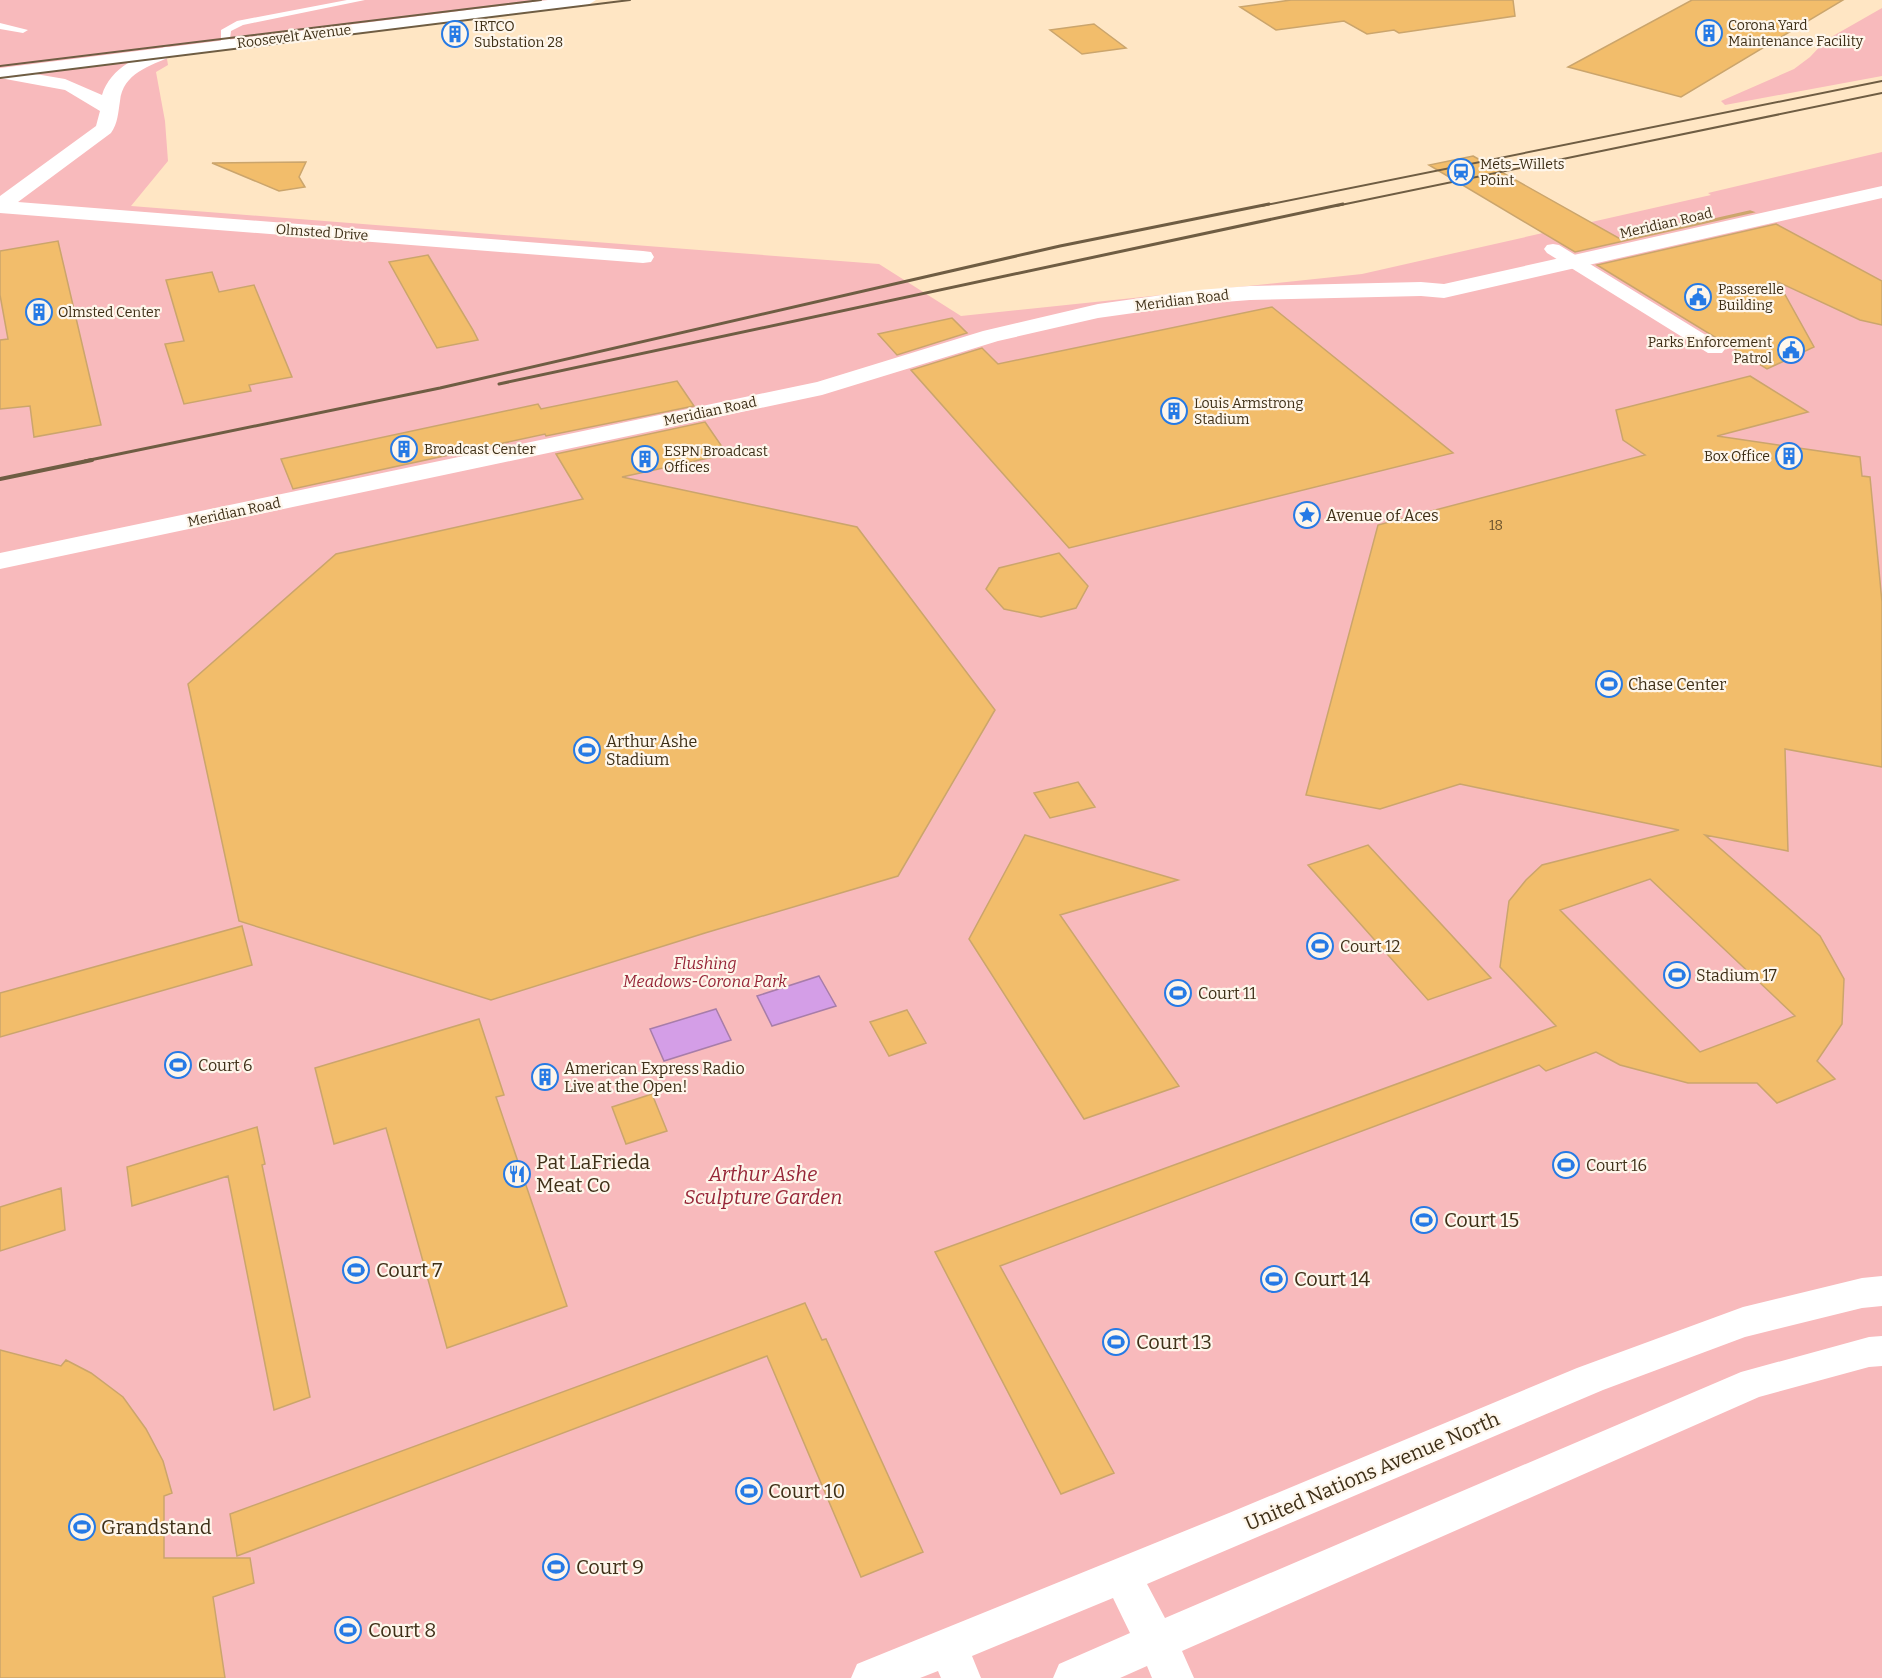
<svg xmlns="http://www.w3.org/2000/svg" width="1882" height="1678" font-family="Bitter,serif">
<rect width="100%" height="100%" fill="#ffe6c4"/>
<path fill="#f8babc" d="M0,0H588L166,53L168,65L156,72L165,121L168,161L131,206L879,264L961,316L1362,274L1711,195L1708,193L1882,152V1678H0Z
M1882,8V76L1725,105L1721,101L1794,69L1810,57L1826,40Z"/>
<path fill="#d49ee7" stroke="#a77da9" stroke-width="1.5" d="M819,976L836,1006L772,1026L757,996Z
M716,1009L731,1040L664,1061L650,1029Z"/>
<path fill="#f2bd6b" stroke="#cba56c" stroke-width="1.5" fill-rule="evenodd" d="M1291,0H1513L1515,16L1399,33L1394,30L1367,34L1344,21L1276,30L1240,7Z
M1692,0H1843L1681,97L1568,67Z
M1094,24L1126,48L1082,54L1050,30Z
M1473,156L1622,240L1750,211L1753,212L1575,252L1429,165Z
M306,162L299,177L305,187L279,191L212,163Z
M1776,224L1882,281V325L1860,320L1778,282L1814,347L1767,369L1597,265Z
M58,241L101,425L34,437L30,406L0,409V340L8,339L0,295V251Z
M428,255L473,330L478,340L437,348L389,262Z
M212,272L219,292L254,285L292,377L249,385L251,391L184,404L165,344L184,341L166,280Z
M1272,307L1453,453L1069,548L911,370L982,348L998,364Z
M952,318L967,333L897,355L878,334Z
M1750,376L1808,412L1717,436L1860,457L1862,476L1870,477L1882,602V767L1785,749L1788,851L1705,835L1820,936L1844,979L1842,1024L1817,1061L1835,1079L1777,1103L1757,1083H1688L1620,1065L1596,1052L1546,1071L1539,1065L1000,1266L1114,1473L1061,1494L935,1252L1556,1026L1500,967L1509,901L1526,880L1542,865L1679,830L1460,784L1380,809L1306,795L1378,525L1645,455L1623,440L1616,410ZM1650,879L1795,1016L1700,1052L1560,910Z
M677,381L694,406L546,436L545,434L293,489L281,459L538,404L541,409Z
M705,422L727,454L622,477L857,527L995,710L898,876L705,933L491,1000L239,921L188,684L336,554L583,499L556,454Z
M1059,553L1088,586L1076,608L1041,617L1004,609L986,589L999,568Z
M1078,782L1095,807L1050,818L1034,793Z
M1025,835L1178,880L1060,915L1179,1086L1084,1119L969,939Z
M1368,845L1491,978L1428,1000L1308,865Z
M242,926L252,965L0,1037V993Z
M907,1010L926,1043L889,1056L870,1022Z
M479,1019L504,1095L496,1097L567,1306L447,1348L386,1128L334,1144L315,1068Z
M652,1094L667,1131L626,1144L612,1107Z
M257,1127L265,1164L262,1165L310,1397L274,1410L228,1176L132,1206L127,1167Z
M61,1188L65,1230L0,1251V1207Z
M805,1303L822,1340L826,1339L923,1552L861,1577L767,1356L237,1556L230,1514Z
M0,1350L61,1366L66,1360L91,1373L123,1397L146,1429L163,1461L172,1493L164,1496V1558H250L254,1583L213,1597L225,1678H0Z"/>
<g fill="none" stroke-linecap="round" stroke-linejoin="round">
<path fill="#fff" fill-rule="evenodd" d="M347,0H365L243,25L231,31L229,47L221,45V30L237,21Z
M0,23L28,30L23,33L0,29Z"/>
<path fill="#fff" fill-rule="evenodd" d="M1553,244L1559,245L1722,345L1725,349L1722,353H1708L1547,253L1544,249L1547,245Z
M1882,1276V1306L1862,1308L1745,1337L1603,1390L1147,1584L1165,1618L1741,1372L1869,1337L1882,1336V1366L1869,1367L1759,1397L1182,1651L1194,1678H1152L1147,1666L1120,1678H1053L1059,1664L1130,1633L1113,1598L972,1656L981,1678H941L938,1671L920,1678H851L857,1664L1229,1513L1577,1368L1743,1307L1862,1278Z"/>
<path fill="#fff" fill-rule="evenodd" d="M166,47L172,48L175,52L172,56C150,66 123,73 120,101C118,113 118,123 111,133L18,202L643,251L651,252L654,257L651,262L643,263L0,213V196L96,126L100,111L65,90L0,78V68L65,79L102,95C110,68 141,53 166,47Z
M1882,186V198L1444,298L1421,296L1250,300L1198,304L1098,318L998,341L822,395L0,569V553L817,382L983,331L1098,304L1198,290L1250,286L1421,282L1444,284Z"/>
<path fill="#fff" fill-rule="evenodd" d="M548,0H596L588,5L0,78V68Z"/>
<path stroke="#6f5d43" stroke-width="2" d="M0,66L541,0
M0,78L630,0
M1261,206L1882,81
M1336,206L1882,93"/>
<path stroke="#6f5d43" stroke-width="3" d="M499,384L1343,204
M85,461L440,388L1060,246L1269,204"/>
<path stroke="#6f5d43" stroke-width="4" d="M0,479L92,460"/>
</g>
<defs>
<symbol id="building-ring" viewBox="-11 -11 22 22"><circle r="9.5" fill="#fef6eb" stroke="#267ae5" stroke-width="1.5"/><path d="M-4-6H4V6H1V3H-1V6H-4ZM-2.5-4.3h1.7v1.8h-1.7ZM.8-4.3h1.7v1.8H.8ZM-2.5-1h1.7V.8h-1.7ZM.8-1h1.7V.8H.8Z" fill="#267ae5"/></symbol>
<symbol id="station-ring" viewBox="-11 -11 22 22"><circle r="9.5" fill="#fef6eb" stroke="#267ae5" stroke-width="1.5"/><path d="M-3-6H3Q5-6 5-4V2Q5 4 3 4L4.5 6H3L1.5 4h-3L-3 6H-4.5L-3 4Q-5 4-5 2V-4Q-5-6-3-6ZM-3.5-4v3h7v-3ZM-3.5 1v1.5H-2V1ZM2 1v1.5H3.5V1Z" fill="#267ae5"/></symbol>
<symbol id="civic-ring" viewBox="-11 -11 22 22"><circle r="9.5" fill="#fef6eb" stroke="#267ae5" stroke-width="1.5"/><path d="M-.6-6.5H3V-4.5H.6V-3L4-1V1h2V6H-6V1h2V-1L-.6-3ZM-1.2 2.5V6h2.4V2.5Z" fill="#267ae5"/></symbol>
<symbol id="sight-ring" viewBox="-11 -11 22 22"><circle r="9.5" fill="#fef6eb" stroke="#267ae5" stroke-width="1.5"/><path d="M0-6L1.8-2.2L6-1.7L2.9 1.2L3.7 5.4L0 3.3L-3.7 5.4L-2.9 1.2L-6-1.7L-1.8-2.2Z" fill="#267ae5"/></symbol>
<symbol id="stadium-ring" viewBox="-11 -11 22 22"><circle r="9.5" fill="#fef6eb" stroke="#267ae5" stroke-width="1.5"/><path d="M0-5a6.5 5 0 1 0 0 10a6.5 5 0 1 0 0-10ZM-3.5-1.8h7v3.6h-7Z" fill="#267ae5"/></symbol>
<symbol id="restaurant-ring" viewBox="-11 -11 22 22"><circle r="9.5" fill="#fef6eb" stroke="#267ae5" stroke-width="1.5"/><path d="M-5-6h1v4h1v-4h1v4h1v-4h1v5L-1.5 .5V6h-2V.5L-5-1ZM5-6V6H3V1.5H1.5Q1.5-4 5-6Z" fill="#267ae5"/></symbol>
</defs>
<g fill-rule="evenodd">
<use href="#building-ring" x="1694" y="18" width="30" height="30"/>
<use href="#building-ring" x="440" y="19" width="30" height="30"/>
<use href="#station-ring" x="1446" y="157" width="30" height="30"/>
<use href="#civic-ring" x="1683" y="282" width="30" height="30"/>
<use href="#building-ring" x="24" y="297" width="30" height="30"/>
<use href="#civic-ring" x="1776" y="335" width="30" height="30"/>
<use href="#building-ring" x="1159" y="396" width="30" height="30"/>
<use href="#building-ring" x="389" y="434" width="30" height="30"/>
<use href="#building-ring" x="1774" y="441" width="30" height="30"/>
<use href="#building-ring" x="630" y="444" width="30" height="30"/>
<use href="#sight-ring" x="1292" y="500" width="30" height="30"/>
<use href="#stadium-ring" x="1594" y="669" width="30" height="30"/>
<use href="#stadium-ring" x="572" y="735" width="30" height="30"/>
<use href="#stadium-ring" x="1305" y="931" width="30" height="30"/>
<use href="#stadium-ring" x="1662" y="960" width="30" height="30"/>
<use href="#stadium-ring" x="1163" y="978" width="30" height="30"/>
<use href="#stadium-ring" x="163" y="1050" width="30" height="30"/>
<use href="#building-ring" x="530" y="1062" width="30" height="30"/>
<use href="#stadium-ring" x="1551" y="1150" width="30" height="30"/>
<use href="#restaurant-ring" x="502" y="1159" width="30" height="30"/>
<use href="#stadium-ring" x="1409" y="1205" width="30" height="30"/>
<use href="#stadium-ring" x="341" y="1255" width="30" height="30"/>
<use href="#stadium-ring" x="1259" y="1264" width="30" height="30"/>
<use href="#stadium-ring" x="1101" y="1327" width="30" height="30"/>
<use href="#stadium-ring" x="734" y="1476" width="30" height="30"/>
<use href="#stadium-ring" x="67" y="1512" width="30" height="30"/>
<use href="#stadium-ring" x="541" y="1552" width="30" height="30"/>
<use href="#stadium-ring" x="333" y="1615" width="30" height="30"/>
</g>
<g text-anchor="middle" stroke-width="4.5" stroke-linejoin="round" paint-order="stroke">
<g font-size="14" fill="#3e2f17" stroke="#fef6eb" text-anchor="start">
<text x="1728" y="30">Corona Yard<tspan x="1728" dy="16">Maintenance Facility</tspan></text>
<text x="474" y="31">IRTCO<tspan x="474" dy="16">Substation 28</tspan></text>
<text x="1480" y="169">Mets–Willets<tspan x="1480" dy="16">Point</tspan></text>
<text x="1718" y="294">Passerelle<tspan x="1718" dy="16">Building</tspan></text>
<text x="58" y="317">Olmsted Center</text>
<text x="1772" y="347" text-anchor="end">Parks Enforcement<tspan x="1772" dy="16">Patrol</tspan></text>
<text x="1194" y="408">Louis Armstrong<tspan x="1194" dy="16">Stadium</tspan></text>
<text x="424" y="454">Broadcast Center</text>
<text x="664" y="456">ESPN Broadcast<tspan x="664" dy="16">Offices</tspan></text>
<text x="1770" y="461" text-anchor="end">Box Office</text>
</g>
<g font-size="14" fill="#3e2f17" stroke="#fef6eb">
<text transform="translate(294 36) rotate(-7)" y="5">Roosevelt Avenue</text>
<text transform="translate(1666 223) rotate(-13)" y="5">Meridian Road</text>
<text transform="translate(322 232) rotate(4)" y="5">Olmsted Drive</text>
<text transform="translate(1182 300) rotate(-7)" y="5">Meridian Road</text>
<text transform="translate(710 411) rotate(-12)" y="5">Meridian Road</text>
<text transform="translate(234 512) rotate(-12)" y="5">Meridian Road</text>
</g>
<g font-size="14" fill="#6b522c">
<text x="1496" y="530">18</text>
</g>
<g font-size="16" fill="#3e2f17" stroke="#fef6eb" text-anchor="start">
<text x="1326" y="521">Avenue of Aces</text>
<text x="1628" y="690">Chase Center</text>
<text x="606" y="747">Arthur Ashe<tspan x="606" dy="18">Stadium</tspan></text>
<text x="1340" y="952">Court 12</text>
<text x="1696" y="981">Stadium 17</text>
<text x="1198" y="999">Court 11</text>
<text x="198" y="1071">Court 6</text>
<text x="564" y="1074">American Express Radio<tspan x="564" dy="18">Live at the Open!</tspan></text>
<text x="1586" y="1171">Court 16</text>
</g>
<g font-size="16" font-style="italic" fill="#972638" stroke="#fef6eb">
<text x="705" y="969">Flushing<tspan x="705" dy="18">Meadows-Corona Park</tspan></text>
</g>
<g font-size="20" fill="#3e2f17" stroke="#fef6eb" text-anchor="start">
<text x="536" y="1169">Pat LaFrieda<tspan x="536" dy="23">Meat Co</tspan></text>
<text x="1444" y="1227">Court 15</text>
<text x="376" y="1277">Court 7</text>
<text x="1294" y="1286">Court 14</text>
<text x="1136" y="1349">Court 13</text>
<text x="768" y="1498">Court 10</text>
<text x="101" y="1534">Grandstand</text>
<text x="576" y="1574">Court 9</text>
<text x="368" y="1637">Court 8</text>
</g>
<g font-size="20" font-style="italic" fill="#972638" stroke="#fef6eb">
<text x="763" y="1181">Arthur Ashe<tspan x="763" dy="23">Sculpture Garden</tspan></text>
</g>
<g font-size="20" fill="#3e2f17" stroke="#fef6eb">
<text transform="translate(1372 1471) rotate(-23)" y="7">United Nations Avenue North</text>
</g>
</g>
</svg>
